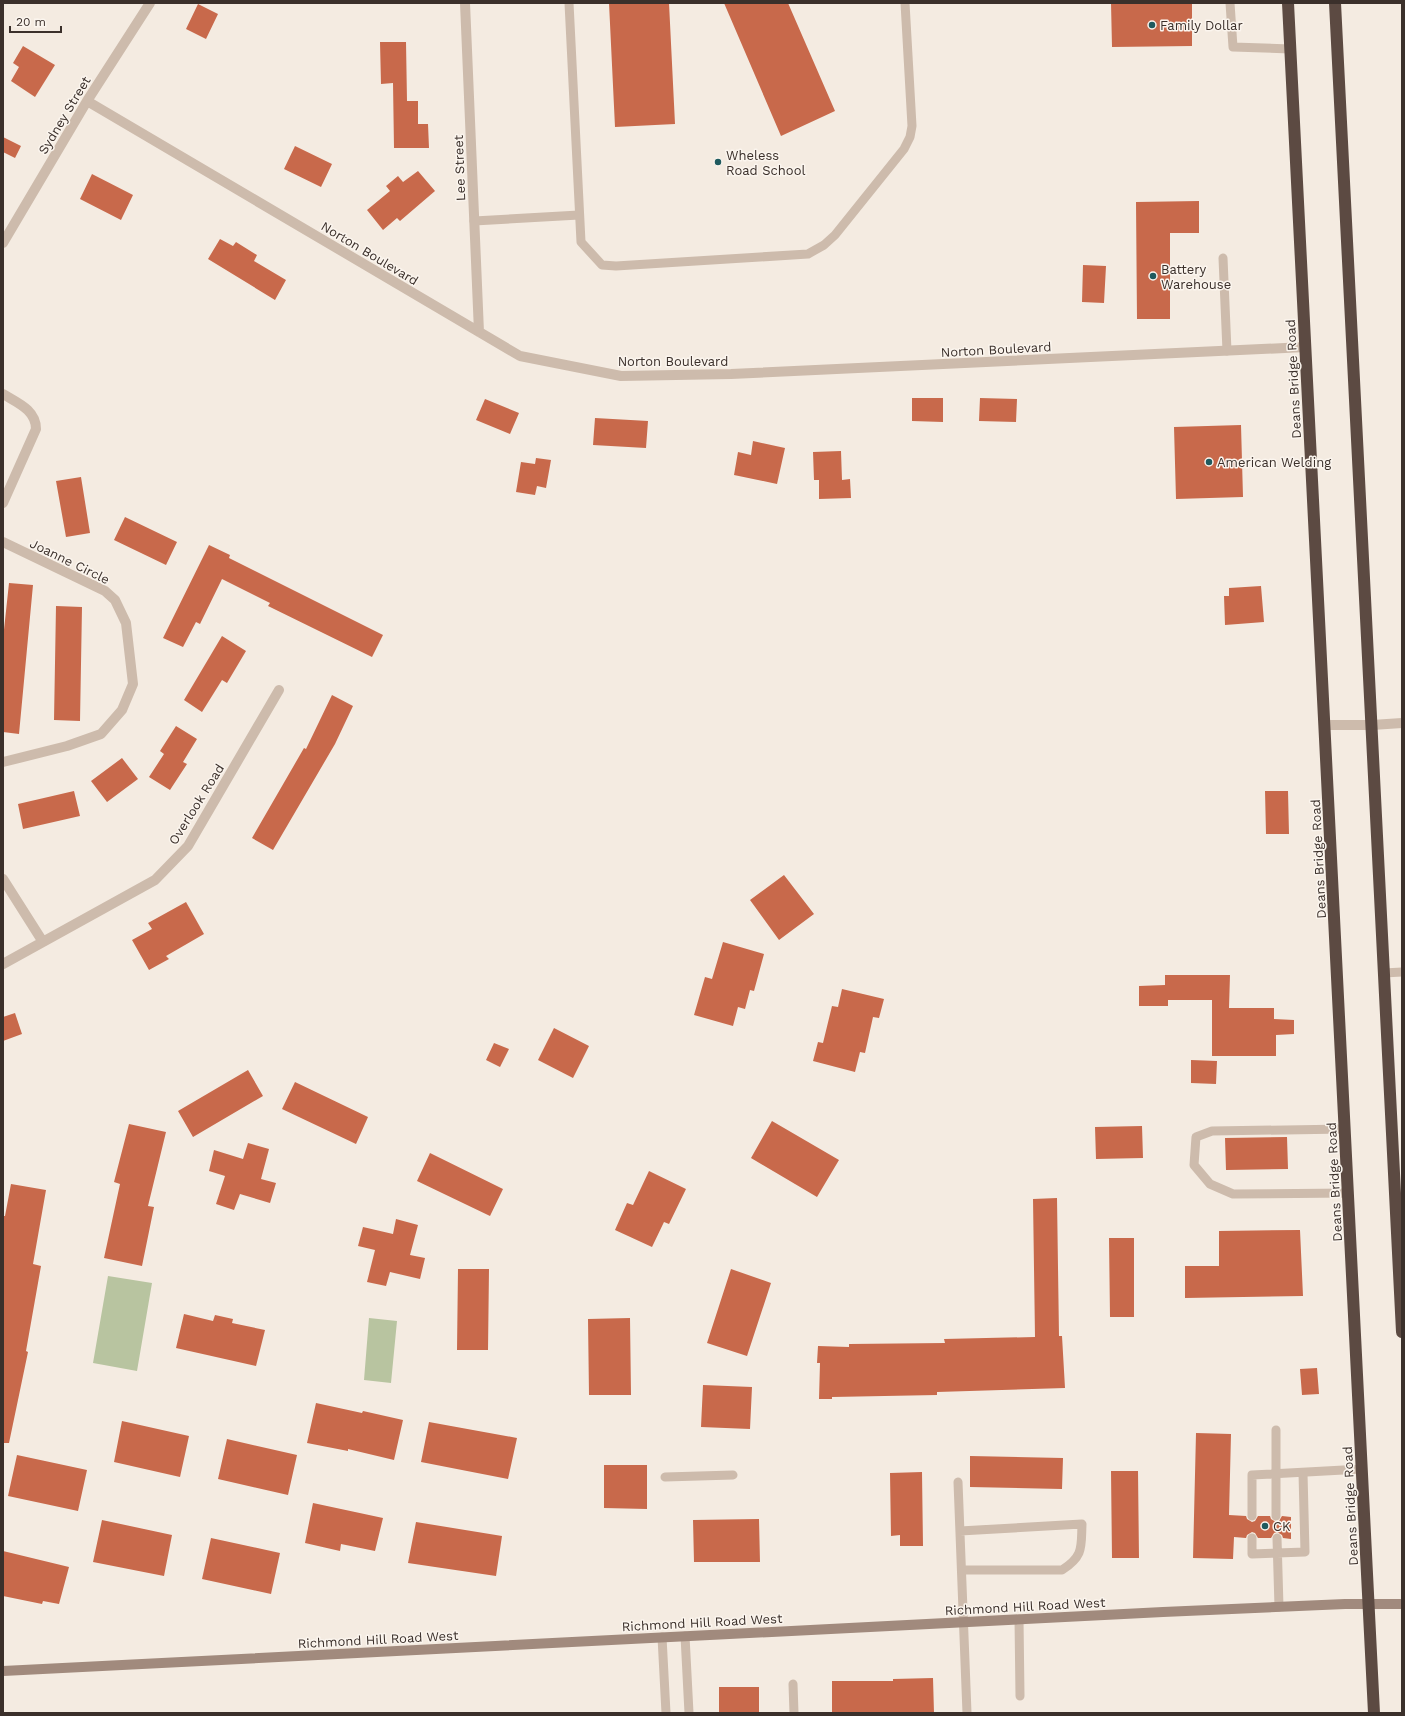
<svg xmlns="http://www.w3.org/2000/svg" width="1405" height="1716" font-family="'Work Sans',sans-serif">
<rect width="100%" height="100%" fill="#f4ebe1"/>
<path fill="#b8c4a0" d="M108,1276L152,1283L137,1371L93,1363Z
M369,1318L397,1321L391,1383L364,1380Z"/>
<path fill="#c8694b" d="M609,3H669L675,124L615,127Z
M724,3H788L835,111L781,136Z
M1111,3H1192V46L1112,47Z
M198,4L218,14L206,39L186,29Z
M380,42H406L407,101H418V124H428L429,148H394L393,83L381,84Z
M23,46L55,65L35,97L11,81L19,67L13,63Z
M3,137L21,146L15,158L3,152Z
M295,146L332,164L321,187L284,169Z
M418,171L435,191L400,221L397,218L383,230L367,210L390,191L386,186L398,176L403,182Z
M92,174L133,195L121,220L80,199Z
M1199,201V233H1170V319H1137L1136,202Z
M220,239L233,246L236,242L257,255L254,261L286,280L275,300L208,259Z
M1083,265L1106,266L1104,303L1082,302Z
M912,398H943V422L912,421Z
M980,398L1017,399L1016,422L979,421Z
M485,399L519,413L510,434L476,420Z
M595,418L648,421L646,448L593,445Z
M1241,425L1243,497L1176,499L1174,427Z
M753,441L785,448L777,484L734,475L738,452L751,455Z
M841,451L842,480L850,479L851,498L819,499V480H814L813,452Z
M536,458L551,460L546,488L537,486L535,495L516,492L521,462L535,464Z
M81,477L90,533L66,537L56,481Z
M125,517L177,542L166,565L114,540Z
M209,545L230,555L229,558L383,635L372,657L268,606L270,603L222,579L200,624L196,622L183,647L163,638Z
M9,583L33,585L19,734L3,732V639Z
M1261,586L1264,622L1225,625L1224,596H1229V588Z
M56,606L82,607L80,721L54,720Z
M222,636L246,651L227,683L222,680L202,712L184,700Z
M332,695L353,706L335,744L273,850L252,838L304,748L306,749Z
M176,726L197,739L183,762L187,764L170,790L149,777L164,754L160,751Z
M122,758L138,779L107,802L91,781Z
M74,791L80,816L23,829L18,804Z
M1265,791H1288L1289,834H1266Z
M784,875L814,914L779,940L750,900Z
M186,902L204,934L166,956L169,959L149,970L132,940L152,929L148,923Z
M723,942L764,954L754,991L750,990L745,1009L738,1007L733,1026L694,1015L705,977L712,979Z
M1165,975H1230L1229,1008H1274V1019L1294,1020V1034L1276,1035V1056H1212V1000H1168V1006H1139V986L1165,985Z
M842,989L884,999L879,1018L873,1017L865,1053L860,1052L855,1072L813,1061L818,1042L823,1043L832,1006L838,1007Z
M15,1013L22,1034L3,1041V1017Z
M554,1028L589,1046L573,1078L538,1060Z
M494,1043L509,1049L500,1067L486,1060Z
M1191,1060L1217,1061L1216,1084L1191,1083Z
M248,1070L263,1096L193,1137L178,1111Z
M295,1082L368,1117L356,1144L282,1109Z
M772,1121L839,1160L817,1197L751,1158Z
M129,1124L166,1132L148,1206L154,1207L142,1266L104,1258L120,1184L114,1182Z
M1142,1126L1143,1158L1096,1159L1095,1127Z
M1287,1137L1288,1169L1226,1170L1225,1138Z
M248,1143L269,1149L261,1179L276,1183L270,1203L240,1194L234,1210L216,1204L225,1176L209,1171L214,1150L243,1159Z
M430,1153L503,1189L490,1216L417,1181Z
M649,1171L686,1189L669,1224L664,1222L652,1247L615,1230L627,1203L633,1205Z
M11,1184L46,1190L33,1264L41,1266L26,1351L28,1352L9,1443H3V1216H5Z
M1057,1198L1059,1336H1062L1065,1388L937,1392V1395L832,1397V1399H819L820,1363H817L818,1346L849,1347V1344L945,1343L944,1339L1035,1337L1033,1199Z
M396,1219L418,1225L410,1255L425,1258L420,1279L390,1272L386,1286L367,1282L375,1250L358,1246L363,1227L393,1234Z
M1300,1230L1303,1296L1185,1298V1266H1219V1231Z
M1109,1238H1134V1317H1110Z
M458,1269H489L488,1350H457Z
M731,1269L771,1283L747,1356L707,1343Z
M184,1314L213,1321L215,1315L233,1319L232,1323L265,1330L256,1366L176,1348Z
M630,1318L631,1395H589L588,1319Z
M1317,1368L1319,1394L1302,1395L1300,1369Z
M703,1385L752,1387L750,1429L701,1427Z
M316,1403L362,1413L363,1411L403,1420L394,1460L348,1449V1451L307,1443Z
M122,1421L189,1436L180,1477L114,1462Z
M429,1422L517,1438L508,1479L421,1462Z
M1196,1433L1231,1434L1229,1515L1246,1516L1247,1519L1252,1522L1255,1521L1258,1516H1270L1271,1519L1276,1522L1279,1521L1282,1516L1291,1517V1539L1283,1538L1282,1535L1277,1532L1274,1533L1271,1538H1258L1255,1533L1252,1532L1247,1535L1246,1538L1234,1537L1233,1559L1193,1558Z
M227,1439L297,1455L288,1495L218,1479Z
M17,1455L87,1470L78,1511L8,1496Z
M970,1456L1063,1458L1062,1489L970,1487Z
M604,1465H647V1509L604,1508Z
M1111,1471H1138L1139,1558H1112Z
M922,1472L923,1546H900V1535L891,1536L890,1473Z
M313,1503L383,1518L375,1551L341,1544L340,1551L305,1543Z
M759,1519L760,1562H694L693,1520Z
M102,1520L172,1535L164,1576L93,1562Z
M416,1522L502,1536L496,1576L408,1563Z
M211,1538L280,1553L271,1594L202,1579Z
M3,1551L69,1567L59,1604L43,1601L42,1604L3,1596Z
M933,1678L934,1713H832V1681H893V1679Z
M719,1687H759V1713H719Z"/>
<g fill="none" stroke-linecap="round" stroke-linejoin="round">
<path stroke="#cdbbac" stroke-width="9" d="M569,3L581,242L602,265L616,266L808,254L824,245L835,235L904,149L910,137L912,126L905,3
M1230,3L1233,47L1290,49
M474,221L579,215
M1223,258L1227,351
M1384,973L1402,972
M1345,1129L1212,1131L1196,1137L1194,1165L1210,1184L1233,1194L1348,1193
M1276,1430V1516
M665,1477L733,1475
M958,1482L967,1713
M1252,1516V1475L1362,1469
M960,1531L1082,1524C1081,1547 1084,1556 1062,1570H962
M1252,1538V1554L1305,1552L1303,1473
M1277,1538L1279,1607
M1019,1619L1020,1696
M685,1636L689,1713
M662,1637L666,1713
M793,1684L794,1713"/>
<path stroke="#cdbbac" stroke-width="10" d="M465,3L479,332
M87,101L520,356L621,376L731,374L1305,347
M3,243L87,101L150,3
M3,394C18,403 36,410 36,429L3,503
M3,542L105,591L115,600L126,623L133,684L122,710L101,734L67,746L3,762
M1325,725H1372L1402,723
M3,879L43,942
M3,964L155,880L188,846L279,690"/>
<path stroke="#a18a7d" stroke-width="10" d="M3,1671L1163,1612L1345,1604H1402"/>
<path stroke="#5c4a42" stroke-width="12" d="M1288,3L1374,1713
M1335,3L1402,1332"/>
</g>
<g fill="#1f5a5e" stroke="#fbf5ee" stroke-width="1.5">
<circle cx="1152" cy="25" r="4"/>
<circle cx="718" cy="162" r="4"/>
<circle cx="1153" cy="276" r="4"/>
<circle cx="1209" cy="462" r="4"/>
<circle cx="1265" cy="1526" r="4"/>
</g>
<g text-anchor="middle" stroke-width="3" stroke-linejoin="round" paint-order="stroke">
<g font-size="13" fill="#3b302b" stroke="#fbf5ee" text-anchor="start">
<text x="1160" y="30">Family Dollar</text>
<text x="726" y="160">Wheless<tspan x="726" dy="15">Road School</tspan></text>
<text x="1161" y="274">Battery<tspan x="1161" dy="15">Warehouse</tspan></text>
<text x="1217" y="467">American Welding</text>
<text x="1273" y="1531">CK</text>
</g>
<g font-size="13" fill="#3b302b" stroke="#fbf5ee">
<text transform="translate(64 115) rotate(-59)" y="5">Sydney Street</text>
<text transform="translate(459 168) rotate(-92)" y="5">Lee Street</text>
<text transform="translate(370 253) rotate(31)" y="5">Norton Boulevard</text>
<text transform="translate(996 349) rotate(-3)" y="5">Norton Boulevard</text>
<text x="673" y="366">Norton Boulevard</text>
<text transform="translate(1293 379) rotate(-93)" y="5">Deans Bridge Road</text>
<text transform="translate(70 561) rotate(26)" y="5">Joanne Circle</text>
<text transform="translate(196 804) rotate(-58)" y="5">Overlook Road</text>
<text transform="translate(1318 859) rotate(-93)" y="5">Deans Bridge Road</text>
<text transform="translate(1334 1182) rotate(-93)" y="5">Deans Bridge Road</text>
<text transform="translate(1350 1506) rotate(-93)" y="5">Deans Bridge Road</text>
<text transform="translate(1025 1606) rotate(-3)" y="5">Richmond Hill Road West</text>
<text transform="translate(702 1622) rotate(-3)" y="5">Richmond Hill Road West</text>
<text transform="translate(378 1639) rotate(-3)" y="5">Richmond Hill Road West</text>
</g>
</g>
<rect width="1405" height="1716" fill="none" stroke="#3b302b" stroke-width="8"/>
<path d="M10 26v6h51v-6" fill="none" stroke="#3b302b" stroke-width="2"/>
<text x="16" y="26" font-size="12" fill="#3b302b" stroke="#fbf5ee" stroke-width="3" paint-order="stroke">20 m</text>
</svg>
